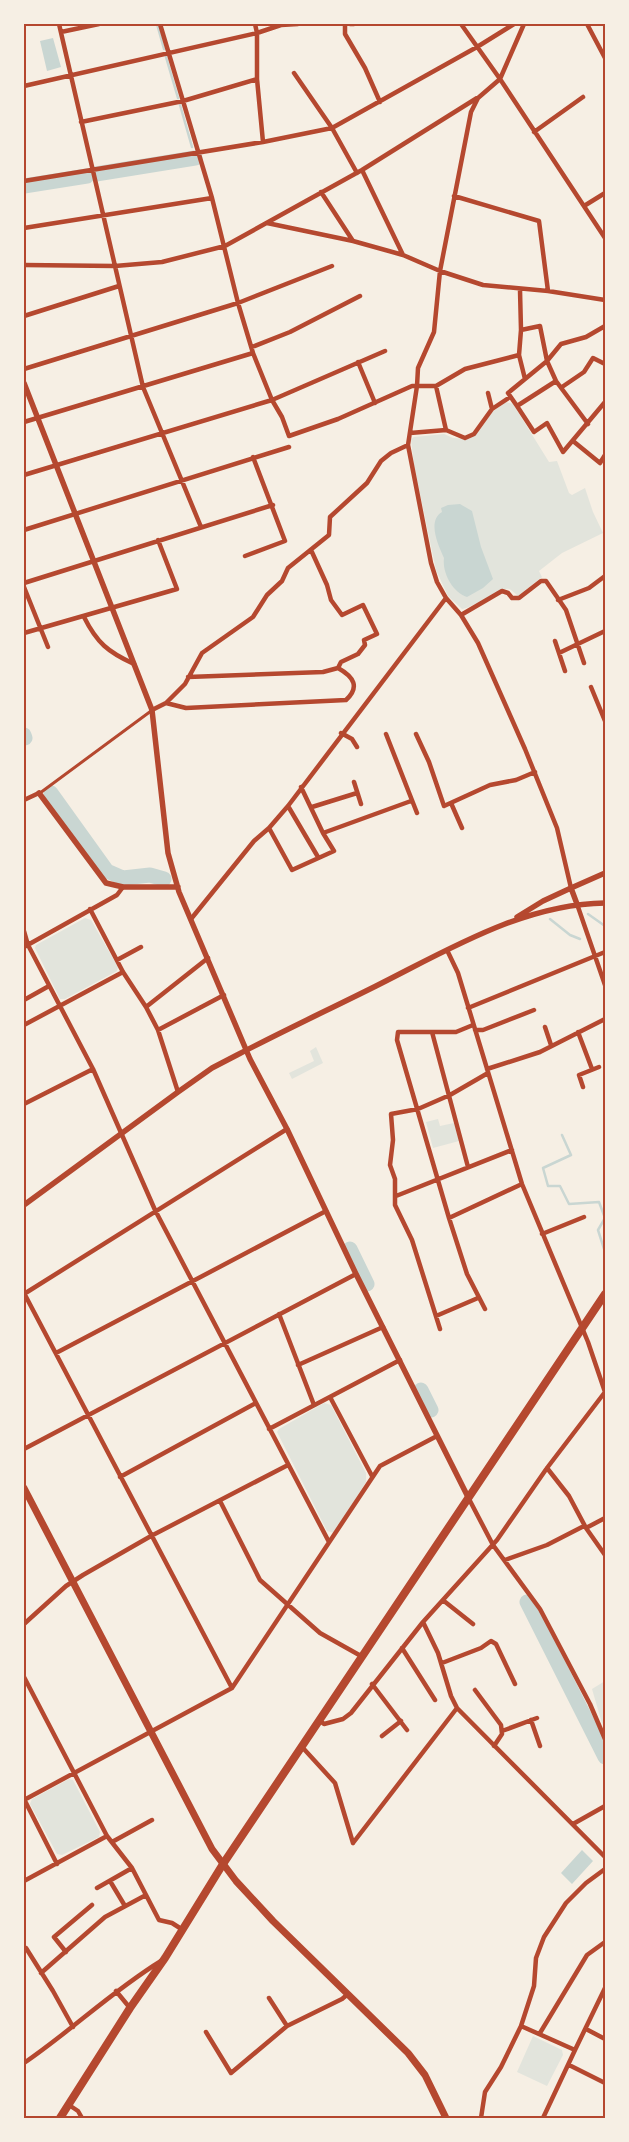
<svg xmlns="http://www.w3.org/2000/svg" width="629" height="2142" font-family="'DM Sans',sans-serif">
<rect width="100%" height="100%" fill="#f6efe4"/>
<path fill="#e2e4dc" d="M506,402L513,404L549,462L557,461L569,493L572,495L585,488L593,512L603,533L562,553L539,571L542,577L518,596C516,594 512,590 509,589C502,586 475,607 462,609L448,596L436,570L414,465L411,439L414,437L444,434L453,438L469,439L480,430L492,412Z
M85,918L91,920L118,967L117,971L65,999H60L35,948L36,945Z
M316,1047L323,1063L292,1079L289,1073L314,1061L310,1051Z
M438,1119L440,1126L454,1123L459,1141L433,1148L426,1122Z
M324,1403L331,1405L366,1473V1482L334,1533L327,1531L277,1432L279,1429Z
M605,1681V1730L601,1720L592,1689Z
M69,1779L73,1780L100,1832L99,1837L62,1855L57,1854L30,1804L32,1799Z
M533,2036L562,2050L563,2055L547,2086L517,2072Z"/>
<path fill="#c9d6d2" d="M53,38L61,67L47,71L40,41Z
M460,504L472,511L481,547L493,579L483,588L467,597C452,592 442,572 444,558C438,545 427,521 442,512L441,508L448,505Z
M582,1850L593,1861L572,1884L561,1873Z"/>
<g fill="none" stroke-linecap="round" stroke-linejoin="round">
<path stroke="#c9d6d2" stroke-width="2.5" d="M157,24L164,49
M166,57L178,98
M180,105L192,147
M588,914L605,926
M550,919L570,935L580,939
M562,1135L571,1155L543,1168L548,1186H560L569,1204L599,1202L605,1218L598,1230L605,1252"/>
<path stroke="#c9d6d2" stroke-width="15" d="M96,174L195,158
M24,186L87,176
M24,735L25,738
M51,793L107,871L123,878L150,875L164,879
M350,1249L367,1284
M421,1390L431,1410
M527,1602L605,1757"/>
<path stroke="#b5482f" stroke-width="3" d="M40,793L151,711"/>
<path stroke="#b5482f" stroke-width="4.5" d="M59,24L143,387L201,527
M160,24L212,198L238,303L253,353L272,400L282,417L289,436L338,419L412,386H436L465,369L519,355
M255,24L257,33V79L263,142
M345,24V34L365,68L380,102
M350,24H354
M461,24L500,79L605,238
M524,24L500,79L478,98L471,112L440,271L434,332L418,368L417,386L408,445L431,563L437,582L446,598L461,615L478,643L525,749L557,828L571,888
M587,24L605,58
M61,32L99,24
M294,73L332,128L357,173
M24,86L257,33L281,25L298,24
M81,122L183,101L257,79
M534,132L583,97
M362,170L403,255
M24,181L263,142L332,128L477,47L514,24
M321,192L353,241
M454,196L539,221L548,291
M584,206L605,193
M267,223L353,241L403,255L440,271L483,285L548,291L605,300
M24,228L212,198
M24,265L115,266L162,262L225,246L362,170L477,98
M520,290L521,330L519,355L525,379
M24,316L119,286
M521,330L540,326L547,361L556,381L588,424
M252,347L290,332L360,296
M358,362L375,403
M24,369L238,303L332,266
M556,381L517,406L508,393L547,361L561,344L586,337L605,326
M436,386L446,430
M562,387L584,372L593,358L605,364
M488,393L492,409
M517,406L534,432L547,423L563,452L605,402
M24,422L253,353
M410,433L446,430L465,438L474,434L492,409L510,397
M573,441L600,463L605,455
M24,475L272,400L385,351
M24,530L289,447
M311,550L327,585L331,600L342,615L363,605L377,634L364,640L365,645L358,654L341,662L338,668
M245,556L285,541L253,457
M24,583L273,505
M24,587L48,647
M558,600L589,588L605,576
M461,615L502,591L508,593L512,598H519L541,581H546L566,610L584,663
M84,617C97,643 108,652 134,664
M24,633L177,589L158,540
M555,641L565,671
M559,653L605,631
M591,687L605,721
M166,703L186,708L346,700C360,687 354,677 338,668L323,672L188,677
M152,710L166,703L185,684L202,653L253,617L267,595L282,581L288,568L329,535L330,517L367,483L381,461L391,453L408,445
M341,733L352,739L357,747
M386,734L417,813
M416,734L429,762L444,806L490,785L516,780L535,772
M354,782L361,804
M24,800L39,793
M451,803L462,828
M288,806L318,857
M312,807L357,793
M269,828L292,870L334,851L323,833L301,787
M323,833L411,801
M577,904L605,985
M90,909L123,972L146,1007L158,1030L178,1092
M191,919L254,841L269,828L288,806L446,598
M24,931L28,945L93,1069L155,1210L329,1542
M24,947L117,895L123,887
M447,950L458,973L522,1184L588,1342L605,1392
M117,960L141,947
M24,1000L49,986
M146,1007L208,958
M468,1008L605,952
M24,1025L123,972
M473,1025L456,1032H398L397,1040L449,1218L467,1274L485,1309
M545,1027L551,1045
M158,1030L224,995
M475,1030H483L534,1010
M432,1032L468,1167
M578,1032L592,1069
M487,1069L540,1052L605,1019
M583,1087L579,1075L599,1067
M24,1104L93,1069
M396,1196L512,1150
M449,1218L522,1184
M542,1234L584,1217
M24,1293L232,1688
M24,1294L287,1129
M279,1314L314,1405
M436,1316L478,1298
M440,1329L412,1240L395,1205V1179L390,1165L393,1140L391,1114L418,1109L450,1095L488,1073
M56,1353L326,1211
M298,1365L383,1327
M330,1397L372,1476
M269,1429L400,1360
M24,1449L356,1274
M547,1468L569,1496L586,1528L605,1555
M120,1477L256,1403
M469,1499L493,1545L540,1609L590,1704L605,1739
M220,1501L260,1580L320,1633L361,1656
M586,1528L605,1518
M505,1560L547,1545L584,1526
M444,1601L473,1624
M423,1622L438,1653L451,1696L457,1708L605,1857
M24,1624L66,1586L83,1575L151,1536L288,1465
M402,1648L435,1700
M442,1663L481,1648L491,1641L496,1644L515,1684
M24,1677L107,1836L132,1868L159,1920L172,1923L183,1930
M372,1684L407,1730
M475,1690L501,1725L502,1734L494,1746
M531,1720L540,1746
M320,1721L324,1724L343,1719L351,1713L423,1622L497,1540L547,1468L605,1392
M502,1731L537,1718
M382,1736L401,1721
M303,1748L335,1783L353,1843
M24,1799L57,1864
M24,1800L232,1688L380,1466L437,1436
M573,1824L605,1806
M112,1842L152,1820
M353,1843L457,1708
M24,1881L107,1836
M110,1881L125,1906
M97,1888L132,1868
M24,1949L26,1948L53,1991L73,2027
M66,1952L54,1937L92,1905
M41,1973L105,1917L146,1895
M116,1991L130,2008
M269,1998L287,2026
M521,2026L575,2050L543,2118
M586,2029L605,2039
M206,2032L231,2073L287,2026L342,1999L348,1994
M540,2033L587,1955L605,1942
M575,2050L605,1988
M24,2063C71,2031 112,1991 161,1961
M569,2065L605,2083
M69,2105L78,2111L82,2118
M481,2118L485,2092L501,2067L521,2026L534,1986L536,1958L544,1937L566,1903L586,1883L605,1869"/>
<path stroke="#b5482f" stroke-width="5.5" d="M24,383L152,710L168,853L179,892L250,1059L287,1129L356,1274L469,1499
M39,793L106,883L123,887H178
M577,904L571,888L605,873
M517,917L543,901L571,888
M24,1205L178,1092L212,1068L237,1055C283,1031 330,1009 376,986C448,950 523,904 605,903"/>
<path stroke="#b5482f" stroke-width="7" d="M24,1488L212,1849L236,1881L273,1921L408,2053L425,2075L446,2118"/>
<path stroke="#b5482f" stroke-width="8" d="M60,2118L130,2008L165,1958L223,1864L605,1294"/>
</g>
<rect width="629" height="2142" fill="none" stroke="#f6efe4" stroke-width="50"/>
<rect x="25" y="25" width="579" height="2092" fill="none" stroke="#b5482f" stroke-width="2"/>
</svg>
